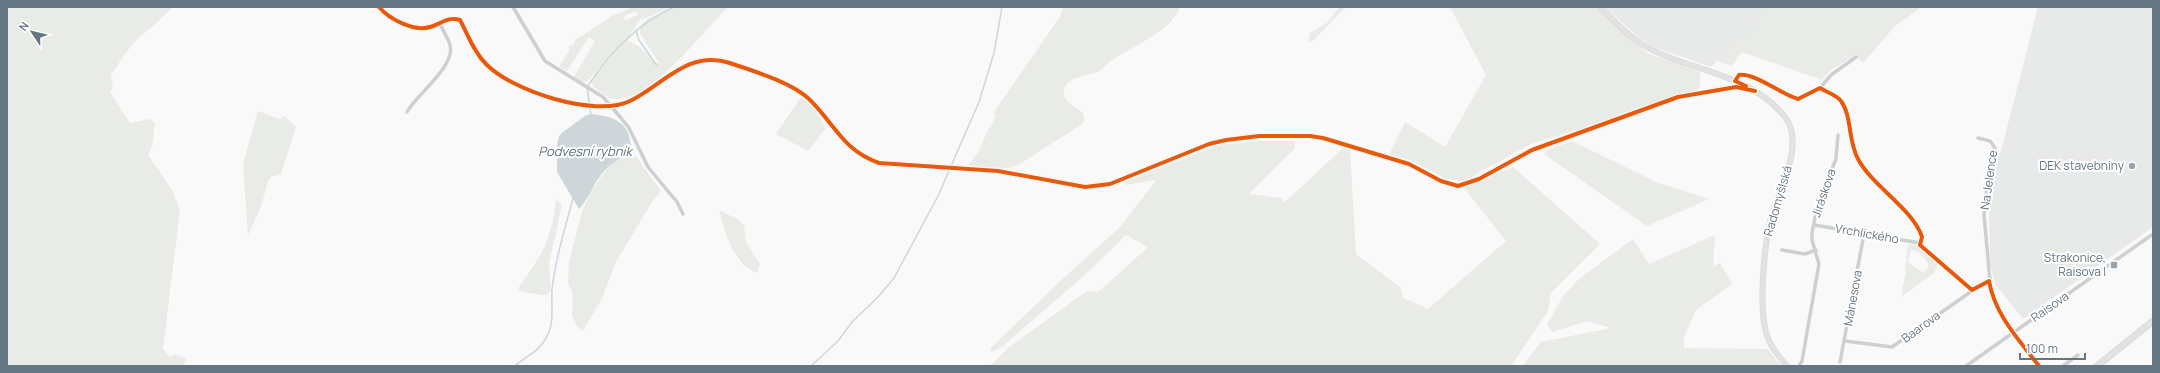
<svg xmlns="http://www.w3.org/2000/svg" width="2160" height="373" font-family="Manrope,sans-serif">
<rect width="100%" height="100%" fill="#f9f9f9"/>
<path fill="#e8e9e9" d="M1605,7H1770L1762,15L1757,28L1745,40L1739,38L1711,67L1653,47L1639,38Z
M2038,7H2153V227L2023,319L1995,284L1990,264L1989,212L1994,168L2001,151Z"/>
<path fill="#e8ebe6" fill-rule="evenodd" d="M7,7H173C164,16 158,22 148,30C134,39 119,62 111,76L113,89L110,92L130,123L150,119L155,123L152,146L148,155L172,190L180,210L163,349L170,357L175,354L186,359L183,366H7Z
M633,7H671L640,20L627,39L587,81L582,82L574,77L595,41L589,37L567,71L559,67L569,51V46L574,44L575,40L612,16ZM634,12H638V15L625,20L624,16Z
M675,7H728C703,31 650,103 613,99C609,99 605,95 602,93C596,89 593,87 590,81L627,40L640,47L656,63H659L640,33L641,25L649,18Z
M1064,7H1180C1171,32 1132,46 1111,61C1106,64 1102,71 1097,72C1087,76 1062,77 1064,94C1065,102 1077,108 1083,113L1084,121L1082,124L1020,164L1009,168L971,166L969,164C979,153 981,146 987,132C990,126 994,121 996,115L994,112L1059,18Z
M1339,7H1346L1314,40L1309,42L1310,33L1327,23Z
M1450,7H1596L1647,53L1700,72V88L1678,97L1643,106L1574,131L1531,144L1464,181L1446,179L1411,160L1389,155L1405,122L1445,147L1486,75Z
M1770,7H1922L1896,25L1863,63L1855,55L1830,71L1822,80L1742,52L1732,66L1717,61L1739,38L1745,40L1757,28L1762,15Z
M801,97C811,105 821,116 825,129L808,151L776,134Z
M258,111L280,119L284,116L296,127L281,174L272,176L268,181L261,207L248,235L243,164Z
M1261,141H1295V148L1249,194L1281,198L1284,203L1343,148L1350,150L1356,254L1401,288L1403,298L1428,309L1506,241L1464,188L1513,167L1600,244L1551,293L1548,311L1511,366H990L1008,348L1087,291L1095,292L1101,290L1148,247L1126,235L1088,272L1002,347L992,352L990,349L1057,284L1119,228L1155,182L1154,180L1125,185V182L1219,145Z
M1572,141L1656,182L1709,199L1647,226L1544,154L1547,150Z
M632,151L661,191L652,202L616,262L602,298L583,331L577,326L572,315L573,295L568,283L569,262L582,212L590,193L608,167Z
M556,199L562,205L549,264L551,290L546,295H542L519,291V287C542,255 552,240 556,199Z
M719,210L739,220L744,226L746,242L760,264L757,273C733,264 725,232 719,210Z
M1715,235L1713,267L1720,263L1732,284L1696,310L1684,337V348L1768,349L1781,366H1522L1541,342L1611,328L1587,321L1552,332L1547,325L1563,296L1579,279L1633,239L1649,264Z
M1910,244L1920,246L1938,264L1934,273L1901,297L1906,270L1905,268L1908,245ZM1911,249L1920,253L1928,263V268L1923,273L1908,262Z"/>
<path fill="#ced6d9" d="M591,114C613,116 630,122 631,147C626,158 613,161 605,170C594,181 590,198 579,209L557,172V144L559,136L563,132L585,116Z"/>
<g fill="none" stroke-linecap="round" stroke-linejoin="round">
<path stroke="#ced6d9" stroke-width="1.5" d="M636,30L639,40L657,66
M591,115L587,87C609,54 638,23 674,7
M515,366C526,356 539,352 546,338C555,323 551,307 552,290C555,259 565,229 573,198
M811,366L838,341L852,322L878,297L894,278L938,196L979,102L994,53L1002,7"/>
<defs>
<path id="secondary" d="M379,7C389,19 414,32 430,27C441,24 448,16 460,20C468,35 474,52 486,64C512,91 595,118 630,101C663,85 688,49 730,63C753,71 791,82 809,99C835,124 842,150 879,163L998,171L1085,187L1110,184L1209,144L1226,140L1259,136H1310L1323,138L1409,164L1441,181L1458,186L1479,179L1532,150L1678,97L1736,87L1755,91
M1600,7C1614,20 1627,36 1643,45C1689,72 1750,72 1785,117C1806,145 1778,189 1771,218C1764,247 1758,308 1767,336C1771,347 1779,357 1787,366"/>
<path id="primary" d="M2097,366L2153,321"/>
</defs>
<use href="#secondary" stroke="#d5d6d7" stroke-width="6"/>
<use href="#primary" stroke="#d5d6d7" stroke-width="7"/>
<path stroke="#cecfd0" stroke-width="3.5" d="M513,7L545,61L603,97L621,118L629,128L648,167L677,202L683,214
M1736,83L1739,75L1744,74L1798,99L1820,88L1831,75L1856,57
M407,112C417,94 456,66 450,45C448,37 442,31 440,22
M1978,138L1990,141L1995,148L1988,179L1984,215L1991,292L1998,311L2039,366
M1814,225L1920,243
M1782,250L1805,254L1816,250
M1845,341L1892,347L1979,286L1989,281
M1840,362L1864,234
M1799,366L1802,361L1819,264L1812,240V233L1818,203L1836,159L1838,135
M1966,366L2153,234
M2063,366L2078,355"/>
<use href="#secondary" stroke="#e1e2e2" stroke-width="5"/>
<use href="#primary" stroke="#e1e2e2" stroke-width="5.5"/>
<defs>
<path id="cycleway" d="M379,7C389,19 414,32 430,27C441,24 448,16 460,20C468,35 474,52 486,64C512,91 595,118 630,101C663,85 688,49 730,63C753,71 791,82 809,99C835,124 842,150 879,163L998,171L1085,187L1110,184L1209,144L1226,140L1259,136H1310L1323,138L1409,164L1441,181L1458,186L1479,179L1532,150L1678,97L1736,87L1755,91
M1746,86L1735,81L1739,75C1756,73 1780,94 1798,99L1820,88C1826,92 1837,95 1841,101C1852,116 1848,141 1858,159C1872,186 1913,209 1922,237L1920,245L1972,290L1989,281C1995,315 2019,340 2039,366"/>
</defs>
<use href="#cycleway" stroke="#fff" stroke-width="6"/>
<use href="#cycleway" stroke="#e8590c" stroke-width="4"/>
</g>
<g fill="#99a4ac" stroke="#fff" stroke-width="1.5">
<circle cx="2132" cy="166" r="4"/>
<rect x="2110" y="261" width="8" height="8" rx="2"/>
</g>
<g text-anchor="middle" stroke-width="4" stroke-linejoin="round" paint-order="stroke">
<g font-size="12" fill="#657683" stroke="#fff" text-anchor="end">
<text x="2124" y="170">DEK stavebniny</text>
<text x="2106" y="262">Strakonice,<tspan x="2106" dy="14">Raisova I</tspan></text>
</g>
<g font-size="12" fill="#657683" stroke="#fff">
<text transform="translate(1989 180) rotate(-82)" y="4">Na Jelence</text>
<text transform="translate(1824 193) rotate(-71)" y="4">Jiráskova</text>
<text transform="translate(1778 201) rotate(-74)" y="4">Radomyšlská</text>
<text transform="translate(1867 234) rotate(10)" y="4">Vrchlického</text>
<text transform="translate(1853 298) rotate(-80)" y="4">Mánesova</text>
<text transform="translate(2050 307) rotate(-35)" y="4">Raisova</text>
<text transform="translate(1921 327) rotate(-36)" y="4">Baarova</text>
</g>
<g font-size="13" font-style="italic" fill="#60757c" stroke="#fff">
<text x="585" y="156">Podvesní rybník</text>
</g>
</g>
<rect width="2160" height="373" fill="none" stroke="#657683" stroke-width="16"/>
<g transform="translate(32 32) rotate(305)" stroke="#ffffff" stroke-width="3" paint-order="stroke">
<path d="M0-3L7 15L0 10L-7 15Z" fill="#657683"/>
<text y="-6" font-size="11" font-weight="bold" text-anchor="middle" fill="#657683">N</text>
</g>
<path d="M2020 353v6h65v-6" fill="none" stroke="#657683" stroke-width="2"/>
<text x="2026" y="353" font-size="12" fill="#657683" stroke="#ffffff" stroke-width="3" paint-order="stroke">100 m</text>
</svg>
